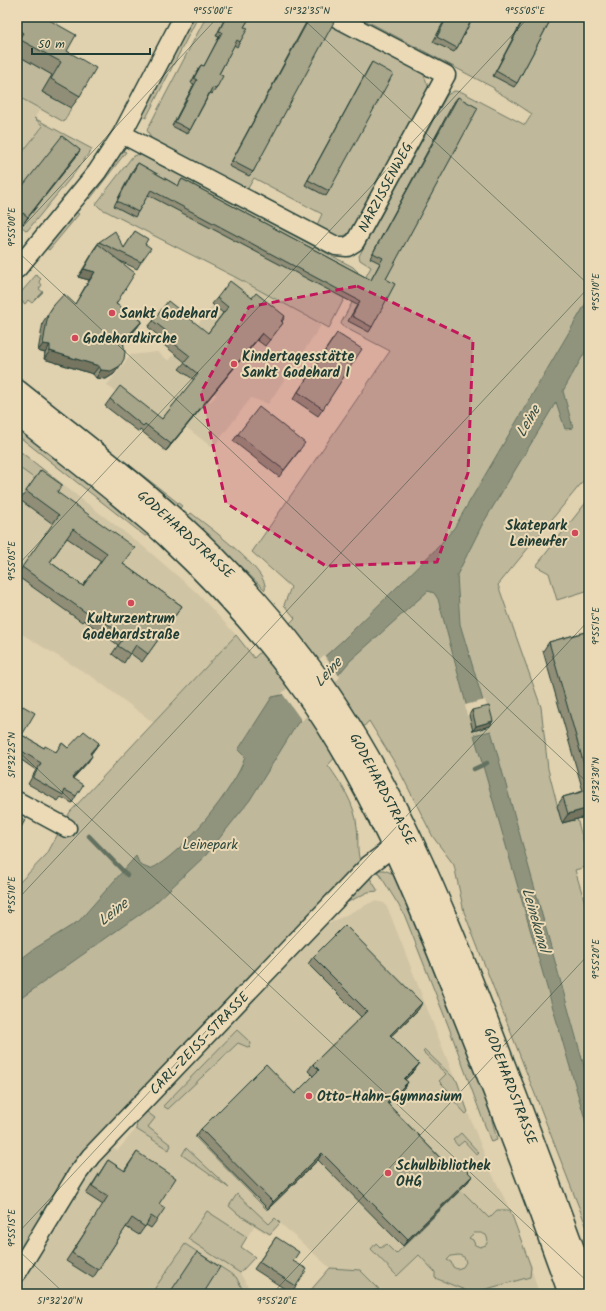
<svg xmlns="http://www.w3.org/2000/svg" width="606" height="1311" font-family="Kalam,sans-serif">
<rect width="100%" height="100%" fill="#e0d1af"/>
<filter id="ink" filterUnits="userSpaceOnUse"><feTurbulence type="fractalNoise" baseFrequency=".025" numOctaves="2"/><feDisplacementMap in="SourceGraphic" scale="8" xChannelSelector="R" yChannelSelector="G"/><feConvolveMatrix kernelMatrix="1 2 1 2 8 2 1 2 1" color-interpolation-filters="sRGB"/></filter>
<g filter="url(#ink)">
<path fill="#cfc4a4" d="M17,96L40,109L34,119L43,126L17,159Z
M235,277L322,324L268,404L251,398L213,448L186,427L207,400L210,402L216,395L199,374L149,437L140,430L139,432L105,406L116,392L107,385L131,355L157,352L169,361Z
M17,466L55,494L63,485L145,548L197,593L236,635L154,723L94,678L17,631Z
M374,901L384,903L388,909L492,1174L510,1210H497L476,1234L481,1233L486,1235L488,1240L486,1245L480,1247L475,1245L453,1257L459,1255L464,1257L466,1262L463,1267L457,1269L453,1267L435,1272H532L531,1267L539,1294H307L330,1268L280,1223L269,1235L254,1226L241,1247L255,1257L240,1273L252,1294H17L86,1172L109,1148L118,1150L136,1129L137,1121L319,925L324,926Z"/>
<path fill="#bfb89b" stroke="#6f7a68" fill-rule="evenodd" d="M190,17H198L146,118L140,115Z
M206,17H320L423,73L429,88L352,229L346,235L336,237L316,227L322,214L254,178L247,190L152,140L147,130Z
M359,17H589V474L498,585L541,707L548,769L562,823L577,819L589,860V866L575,870L589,916V1233L464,912L454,865L433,837L398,768L369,721L328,765C341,784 355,803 357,827C359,839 356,852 361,864L83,1154L17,1265V885L47,854L70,812L236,635L254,658L295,618L284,605L291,587L252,552L390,351L342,326L341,323L371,267L360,260L359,256L447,95L454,91L462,92L525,125L532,114C520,106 507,97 494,90V88Z
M17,55L52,75L42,92L71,108L64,122L17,96Z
M34,118L92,149L73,175L27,231L17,223V159L43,126Z
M124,151L126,152L90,199L87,196L110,164Z
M139,154L353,267L358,272L329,328L235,277L100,208L96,204L132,157Z
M75,212L79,214L49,250L45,247Z
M36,275L41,279L39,281L42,285L39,289L43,292L32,303L28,300L25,304L17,297Z
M17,424L150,534V535L145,536L17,435Z
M17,449L63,485L56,494L17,466Z
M127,463L182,506L179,509Z
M588,500L589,590L557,600L549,573L536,566Z
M191,513C205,524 271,572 265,590L188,516Z
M377,870H384L394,874L482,1081L497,1140L491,1142L448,1025L404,914Z
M368,875L378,891L368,892L336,908Z
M237,1030L251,1043L250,1048L238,1043L168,1109L163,1106Z
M425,1050L457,1081L468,1112L466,1114L451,1098L448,1090L439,1081L446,1074L423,1052Z
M143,1109L155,1118L148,1127L171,1145L169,1150L136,1129L137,1121Z
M461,1133L479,1153L477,1155L464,1141L458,1146L453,1140Z
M196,1136L268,1209L267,1210L195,1137Z
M186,1148L229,1188L182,1155Z
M461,1190L489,1218L497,1210H510L531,1267L530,1277L472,1293L435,1278V1272L419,1255L397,1276L371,1249L376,1243L381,1248L386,1244L396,1254ZM474,1233H481L486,1235L488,1240L486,1245L480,1247L475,1245L473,1240L469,1238ZM459,1255L464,1257L466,1262L463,1267L457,1269L453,1267L451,1262L447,1260L451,1256Z
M237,1194L269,1224L275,1218L280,1223L270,1234L238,1214L229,1206Z
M207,1211L247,1237L241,1247L255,1257L240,1273L188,1239Z
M185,1244L236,1277L245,1294H151Z
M330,1268L360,1270L379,1289L365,1294H313L310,1291Z"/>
<path fill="#90947d" stroke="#637160" d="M589,298V345L563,391L573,428L565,429L556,402L482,525L457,575L460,624L486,711L469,715L438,599L434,593L428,591L350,661L297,724L250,800L206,855L153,905L17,1001V962L34,949L79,921L136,856L140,865L150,869C179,858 237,786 245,757L238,750L272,697L282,695L343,640L439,546L454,528Z
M491,731L589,1084V1133L474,735Z"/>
<path fill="#e0d1af" d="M324,655L340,677L302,721L282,693Z
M485,700L488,710L467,716L465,705Z"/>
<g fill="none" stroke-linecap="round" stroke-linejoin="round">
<path stroke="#637160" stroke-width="4.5" d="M474,769L487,763
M89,836L127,875"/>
<defs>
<path id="street" d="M122,134L336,246L347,247L355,242L446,75L335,17
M17,269L97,172L122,134L183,17
M17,801L67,828
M17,1273L78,1173L91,1156L369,865L404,839"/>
<path id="secondary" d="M17,391C88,448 168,507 230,573C255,599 279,627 301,656C390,771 443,907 495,1042C527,1126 559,1209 589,1294
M17,414C53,442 90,471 125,500C139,512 153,523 166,535C216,582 264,634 304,690C370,782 412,885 454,990C495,1090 534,1192 570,1294"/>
</defs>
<use href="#street" stroke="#1f3d34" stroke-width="21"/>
<use href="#secondary" stroke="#1f3d34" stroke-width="25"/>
<use href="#street" stroke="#ecdab7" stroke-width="18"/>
<use href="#secondary" stroke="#ecdab7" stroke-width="22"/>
</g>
<path fill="#908e77" stroke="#1f3d34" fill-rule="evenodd" d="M17,17L67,51L80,96L71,108L42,92L52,75L17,55Z
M226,17L229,18L230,17H250L244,27L240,42L237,47L234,45L219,74L216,89L212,94L210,93L190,130L187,134L172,126L194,84L191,83L198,69L201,65L204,66L219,37L216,36L223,22Z
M309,17H326L253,172L249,176L229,166Z
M446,17H473L457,48L454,52L433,42Z
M524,17H552L517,83L514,87L493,76Z
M372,62L329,191L326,196L305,185L369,67Z
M458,97L386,279L372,327L369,332L348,321L357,305L148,195L135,217L114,206L134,168L138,163L178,186L182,179L371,280L380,263L370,258L454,102Z
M80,150L23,224L18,219L17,221V193Z
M135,231L145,244L141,262L137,269L118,260L116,304L142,321L136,329L124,343L114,374L106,379L96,378L93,374L44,359L45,353L38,351L43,322L54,305L75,304L89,280L78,277L95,249H94L99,242L124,248Z
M217,298H252L285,316L282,322L283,323L265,346L257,340L166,451L140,430L139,432L105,406L110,399L162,419L194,380L179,369L185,362L159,341L161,338L148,327L153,321L208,333L223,313L212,304Z
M332,340L323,409L318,416L293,399Z
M238,434L300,450L279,477L233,441Z
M41,470L57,492L123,564L182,606L142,662L130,653L124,663L112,654L118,645L84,620L82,622L17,576V575L53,524L20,500ZM67,538L101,561L83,586L50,562Z
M589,631V816L562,823L557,806L563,797L583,791L543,651L549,642Z
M472,710L490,726L473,731L469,715Z
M17,712L22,735L44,748L56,752L62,743L68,748L99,743L91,754L88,762L73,778L76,796L72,803L61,797L58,801L28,784L36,770L17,757Z
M313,957L418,1010L391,1036L419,1064L414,1071L405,1080L408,1082L403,1089L388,1104L446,1164L472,1176L467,1183L403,1246L318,1160L268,1209L196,1136L201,1129L295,1094L313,1076L308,1071L313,1064L361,1017L308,964Z
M137,1152L159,1204L157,1220L151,1228L146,1225L139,1235L126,1227L93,1278L66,1261L103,1205L86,1194L108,1160L124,1171Z
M276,1237L293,1261L296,1286L291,1293L254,1269Z"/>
<path fill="#757461" stroke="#1f3d34" d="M80,150L76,157L23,224L28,217Z
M84,269L95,272L89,280L78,277Z
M142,321L136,329L118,349L123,341Z
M262,333L257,340L166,451L171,444Z
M43,344L50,345L45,353L38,351Z
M50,351L99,366L93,374L44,359Z
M120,366L114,374L106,379L96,378L101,370Z
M493,721L490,726L473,731L476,726Z
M99,743L94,750L86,760L90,753Z
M92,756L88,762L68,784L72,778Z
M589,808V816L562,823L568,814Z
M422,1003L418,1010L385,1042L390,1035Z
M419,1064L414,1071L399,1086L404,1079Z
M408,1082L403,1089L382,1110L387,1103Z
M322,1153L318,1160L268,1209L273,1202Z
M472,1176L467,1183L403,1246L408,1239Z"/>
<path fill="#a7a58a" stroke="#1f3d34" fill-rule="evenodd" d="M17,17H44L76,35L67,51L96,68L80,96L51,79L61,62L19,39L23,33L17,29Z
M226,17L229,19L230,17H250L244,27L248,28L240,42L237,40L219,74L223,76L216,89L212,88L190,130L175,122L197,80L194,78L201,65L204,66L222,32L219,31Z
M310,17H326L334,22L253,172L232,161Z
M447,17H473L457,48L437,37Z
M525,17H552L517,83L496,71Z
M372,62L393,74L329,191L308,180Z
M458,97L478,108L386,279L395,284L372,327L352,316L360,301L151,190L138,212L117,201L138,163L178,186L182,179L371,280L383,258L373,253Z
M62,136L80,150L28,217L23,213L17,219V193Z
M115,231L124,248L135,231L148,239L145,244L151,248L141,262L99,242Z
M98,244L135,273L116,304L142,321L123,341L125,352L124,359L120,366L111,371L101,370L99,366L50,351V345L43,344L48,314L54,305L64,294L75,304L95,272L84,269Z
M230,281L252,298L256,293L285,316L281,321L283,323L270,340L262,333L171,444L145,424L143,426L110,399L120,386L162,419L198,374L184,363L190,356L163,335L166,331L153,321L168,301L208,333L228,307L217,298Z
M337,333L362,349L323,409L298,392Z
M259,407L305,443L284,470L238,434Z
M41,470L62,485L57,492L135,548L123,564L182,606L148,654L136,645L130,654L118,646L125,636L90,612L88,614L22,567L59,515L26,491ZM73,529L107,553L83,586L50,562Z
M589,631V782L549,642Z
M23,706L35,713L22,735L44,748L45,746L56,752L62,743L68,748L84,731L99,743L90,753L92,756L72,778L83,785L76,796L65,790L63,795L33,778L41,763L17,748V712H18Z
M489,706L493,721L476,726L472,710Z
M589,790V808L568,814L563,797Z
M17,816L25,820L17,835Z
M345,925L422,1003L390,1035L419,1064L404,1079L408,1082L387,1103L446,1164L453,1157L472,1176L408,1239L322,1153L273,1202L201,1129L266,1064L295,1094L319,1070L313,1064L367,1011L313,957Z
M137,1152L176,1178L159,1204L165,1208L157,1220L151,1216L145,1227L132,1218L98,1270L72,1253L108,1196L92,1186L108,1160L125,1171Z
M276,1237L299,1252L293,1261L307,1269L296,1286L259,1262Z
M197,1252L220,1267L203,1294H169Z"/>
</g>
<path fill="#c2185b" fill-opacity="0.2" stroke="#c2185b" stroke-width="3" stroke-dasharray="8 5" stroke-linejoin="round" d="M357,286L473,340L468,473L437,562L326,566L226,503L201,392L249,307Z"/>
<path fill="none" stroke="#1f3d34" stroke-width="1" stroke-opacity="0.45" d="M301,17L589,285M17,233L218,17M17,251L589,784M17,566L529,17M17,750L589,1283M17,900L589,287M17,1234L589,620M17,1249L65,1294M272,1294L589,954M583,1294L589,1288"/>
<g fill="#d1495b" stroke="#ecdab7" stroke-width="1.5">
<circle cx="112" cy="313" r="4"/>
<circle cx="75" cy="338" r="4"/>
<circle cx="234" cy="364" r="4"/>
<circle cx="575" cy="533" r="4"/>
<circle cx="131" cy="603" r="4"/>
<circle cx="309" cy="1096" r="4"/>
<circle cx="388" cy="1173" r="4"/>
</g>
<g text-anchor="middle" stroke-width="4" stroke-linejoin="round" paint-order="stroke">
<g font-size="14" fill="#1f3d34" stroke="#ecdab7">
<text transform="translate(385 187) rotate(-62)" y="5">NARZISSENWEG</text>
<text transform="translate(186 534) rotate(42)" y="5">GODEHARDSTRASSE</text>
<text transform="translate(383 789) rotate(62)" y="5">GODEHARDSTRASSE</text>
<text transform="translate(199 1043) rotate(-46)" y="5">CARL-ZEISS-STRASSE</text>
<text transform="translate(511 1086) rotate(69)" y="5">GODEHARDSTRASSE</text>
</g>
<g font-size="14" font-weight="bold" fill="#1f3d34" stroke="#ecdab7" text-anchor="start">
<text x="120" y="318">Sankt Godehard</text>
<text x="83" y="343">Godehardkirche</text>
<text x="242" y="361">Kindertagesstätte<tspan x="242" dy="16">Sankt Godehard I</tspan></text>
<text x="567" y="530" text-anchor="end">Skatepark<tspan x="567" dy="16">Leineufer</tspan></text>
<text x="131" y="623" text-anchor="middle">Kulturzentrum<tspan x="131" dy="16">Godehardstraße</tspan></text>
<text x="317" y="1101">Otto-Hahn-Gymnasium</text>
<text x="396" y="1170">Schulbibliothek<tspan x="396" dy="16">OHG</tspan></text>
</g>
<g font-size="14" fill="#2f493e" stroke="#ecdab7">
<text x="210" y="849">Leinepark</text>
</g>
<g font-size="15" font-style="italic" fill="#364e43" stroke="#ecdab7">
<text transform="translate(528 421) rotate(-60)" y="5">Leine</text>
<text transform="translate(328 672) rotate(-48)" y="5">Leine</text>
<text transform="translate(113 912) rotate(-38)" y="5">Leine</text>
<text transform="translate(536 920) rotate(74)" y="5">Leinekanal</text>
</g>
</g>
<rect width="606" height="1311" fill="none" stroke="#ecdab7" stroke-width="44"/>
<path d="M32 48v6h118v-6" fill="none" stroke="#1f3d34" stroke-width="2"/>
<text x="38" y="48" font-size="12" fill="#1f3d34" stroke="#ecdab7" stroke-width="3" paint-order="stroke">50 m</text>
<rect x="22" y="22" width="562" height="1267" fill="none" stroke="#1f3d34" stroke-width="1.5"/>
<g font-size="10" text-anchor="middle" fill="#1f3d34">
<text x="213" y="14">9°55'00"E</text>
<text x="307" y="14">51°32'35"N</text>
<text x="525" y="14">9°55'05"E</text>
<text transform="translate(11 227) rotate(-90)" y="4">9°55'00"E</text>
<text transform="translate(595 292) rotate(-90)" y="4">9°55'10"E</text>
<text transform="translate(11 561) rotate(-90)" y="4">9°55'05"E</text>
<text transform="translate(595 626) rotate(-90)" y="4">9°55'15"E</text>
<text transform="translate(11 755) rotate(-90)" y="4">51°32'25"N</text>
<text transform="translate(595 780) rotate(-90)" y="4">51°32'30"N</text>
<text transform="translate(11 895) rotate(-90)" y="4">9°55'10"E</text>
<text transform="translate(595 959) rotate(-90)" y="4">9°55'20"E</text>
<text transform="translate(11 1228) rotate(-90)" y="4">9°55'15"E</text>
<text x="60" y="1304">51°32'20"N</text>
<text x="277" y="1304">9°55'20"E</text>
</g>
</svg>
